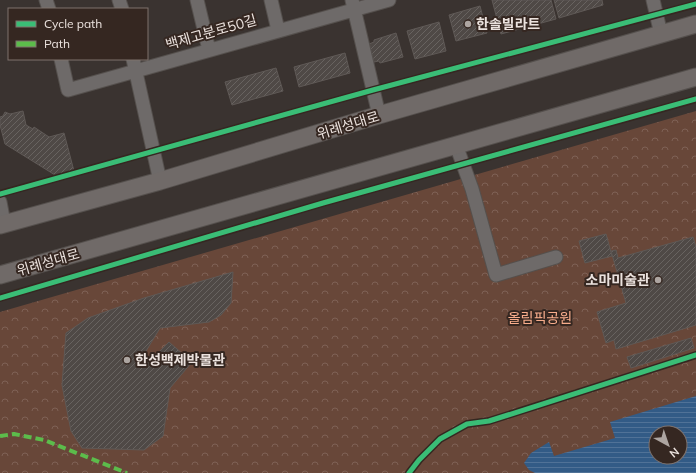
<svg xmlns="http://www.w3.org/2000/svg" width="696" height="473" font-family="Mulish,'Noto Sans KR',sans-serif">
<defs>
<pattern id="park-crowns" width="20" height="18" patternUnits="userSpaceOnUse"><rect width="20" height="18" fill="#684739"/><path d="M2 6a3 3 0 1 1 6 0M12 15a3 3 0 1 1 6 0" fill="none" stroke="#7e6155"/></pattern>
<pattern id="water-rules" width="6" height="5" patternUnits="userSpaceOnUse"><rect width="6" height="5" fill="#325b86"/><path d="M0 2.5h6" fill="none" stroke="#507297"/></pattern>
<pattern id="building-hatch" width="6" height="6" patternUnits="userSpaceOnUse"><rect width="6" height="6" fill="#4f4946"/><path d="M-1 1l2-2M0 6l6-6M5 7l2-2" fill="none" stroke="#686360"/></pattern>
</defs>
<rect width="100%" height="100%" fill="#3a3330"/>
<path fill="url(#park-crowns)" fill-rule="evenodd" d="M696,111V473H0V312ZM656,433H680V457H656Z"/>
<path fill="url(#water-rules)" fill-rule="evenodd" d="M696,396V473H535L529,470L524,463L531,453L549,442L554,456L615,438L610,422ZM656,433H680V457H656Z"/>
<path fill="url(#building-hatch)" stroke="#5f5956" d="M492,0H551L556,19L501,34Z
M554,0H602L603,5L559,18Z
M480,6L487,33L456,41L449,15Z
M439,22L446,51L415,59L407,31Z
M396,33L403,57L380,63L379,61L374,62L369,44L374,42V40Z
M345,53L350,73L299,87L294,67Z
M276,68L283,91L232,105L225,82Z
M23,111L26,125L33,129L34,127L49,137L64,133L74,171L55,175L5,144L0,125V117L3,116L5,112L10,114Z
M606,234L612,256L585,263L579,241Z
M693,237L696,247V325L616,349L614,340L606,343L597,312L626,303L611,251L616,250L618,258Z
M233,272L231,303L221,315L209,322L160,328L143,356L153,358L169,342L192,362L170,388L163,436L144,450L82,448L71,431L62,385L66,333L88,318L144,298Z
M691,338L694,348L631,368L627,357Z"/>
<g fill="none" stroke-linecap="round" stroke-linejoin="round">
<defs>
<path id="minor" d="M46,0L49,9
M119,0L122,9
M197,0L209,50
M271,0L278,30
M352,0L379,115
M653,0L661,34
M61,59L68,90L389,0
M133,59L160,181
M456,145L472,189L496,275L556,257
M0,202L4,223"/>
<path id="major" d="M0,225L160,181L379,115L696,24
M0,275L696,77"/>
</defs>
<use href="#minor" stroke="#55504d" stroke-width="15"/>
<use href="#major" stroke="#55504d" stroke-width="19"/>
<use href="#minor" stroke="#6e6a69" stroke-width="13"/>
<use href="#major" stroke="#706a68" stroke-width="17"/>
<path stroke="#5cbc4b" stroke-width="4" stroke-dasharray="8 4" stroke-linecap="butt" d="M0,436L14,434L44,440L127,473"/>
<defs>
<path id="cycleway" d="M0,194L373,90L696,4
M0,298L323,203L696,99
M409,473L419,460L440,439L467,424L489,421L508,415L696,355"/>
</defs>
<use href="#cycleway" stroke="#352721" stroke-width="8"/>
<use href="#cycleway" stroke="#3abd76" stroke-width="5"/>
</g>
<g fill="#ada5a1" stroke="#352721" stroke-width="1.5">
<circle cx="468" cy="24" r="4"/>
<circle cx="658" cy="280" r="4"/>
<circle cx="127" cy="360" r="4"/>
</g>
<g text-anchor="middle" stroke-width="4" stroke-linejoin="round" paint-order="stroke">
<g font-size="14" font-weight="bold" fill="#ebe2de" stroke="#352721" text-anchor="start">
<text x="476" y="29">한솔빌라트</text>
<text x="650" y="285" text-anchor="end">소마미술관</text>
<text x="135" y="365">한성백제박물관</text>
</g>
<g font-size="14" fill="#ebe2de" stroke="#352721">
<text transform="translate(211 32) rotate(-16)" y="5">백제고분로50길</text>
<text transform="translate(348 125) rotate(-17)" y="5">위례성대로</text>
<text transform="translate(48 262) rotate(-16)" y="5">위례성대로</text>
</g>
<g font-size="14" fill="#f8ad8c" stroke="#352721">
<text x="540" y="323">올림픽공원</text>
</g>
</g>
<rect x="8" y="8" width="140" height="52" fill="#352721" stroke="#7e726d"/>
<rect x="16" y="21" width="20" height="6" fill="#3abd76" stroke="#7e726d"/>
<text x="44" y="28" font-size="12" fill="#ebe2de">Cycle path</text>
<rect x="16" y="41" width="20" height="6" fill="#5cbc4b" stroke="#7e726d"/>
<text x="44" y="48" font-size="12" fill="#ebe2de">Path</text>
<g transform="translate(668 445) rotate(140)"><circle r="19" fill="#352721" stroke="#7e726d"/>
<path d="M0-3L7 15L0 10L-7 15Z" fill="#ada5a1"/>
<text y="-6" font-size="11" font-weight="bold" text-anchor="middle" fill="#ebe2de">N</text>
</g>
</svg>
